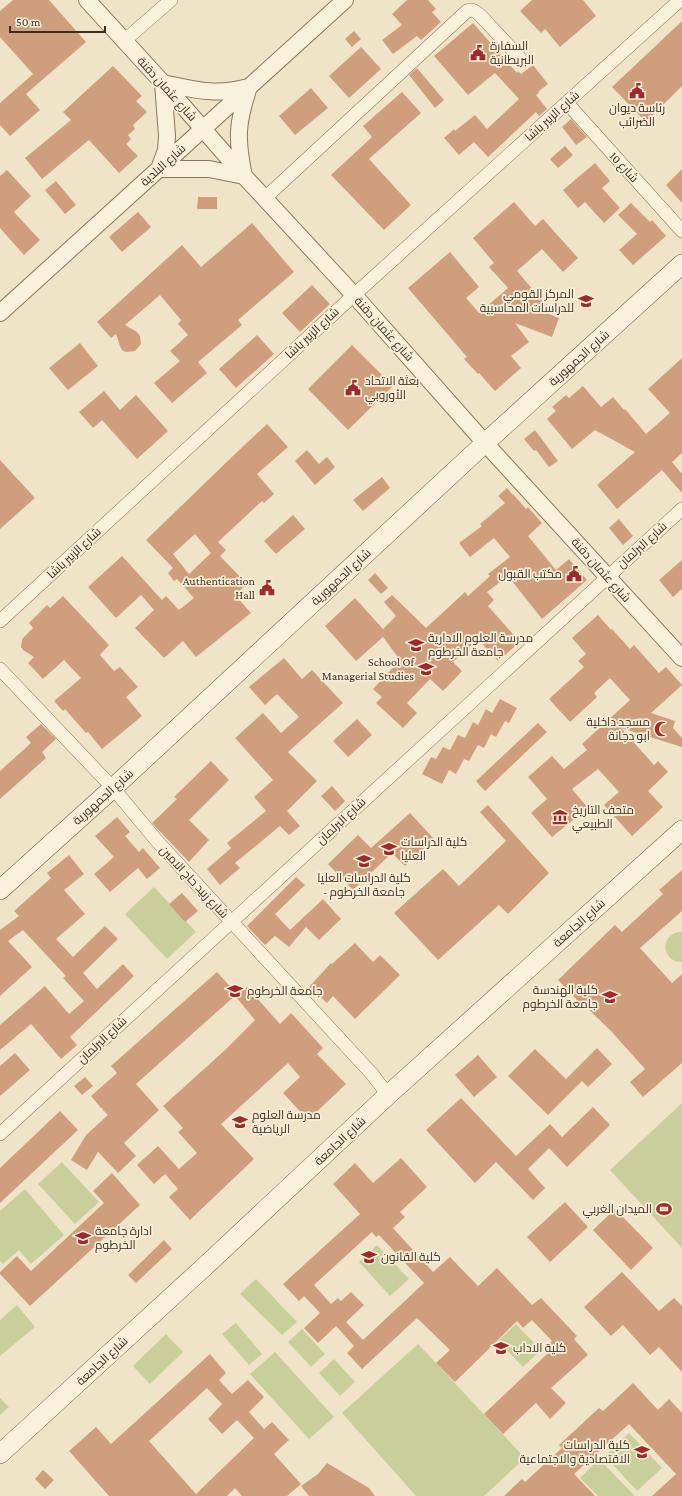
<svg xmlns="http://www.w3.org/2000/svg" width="682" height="1496" font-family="'Crimson Pro',Cairo,serif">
<rect width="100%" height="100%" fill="#f0e4c8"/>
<path fill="#c9cf9b" d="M154,887L196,932L167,959L125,914Z
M682,932V962C660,962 660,932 682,932Z
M682,1103V1248L610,1170Z
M62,1162L99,1202L75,1224L38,1184Z
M25,1189L64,1235L31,1264L19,1250L3,1264L0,1261V1211Z
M377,1245L409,1279L390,1296L359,1262Z
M256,1279L297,1322L282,1335L240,1294Z
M17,1305L35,1327L0,1356V1320Z
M236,1323L262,1354L249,1365L222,1334Z
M516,1324L541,1350L523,1367L498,1341Z
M302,1329L325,1354L311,1367L288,1342Z
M166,1334L183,1352L150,1384L133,1366Z
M418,1344L525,1458L484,1496H416L342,1413Z
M275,1352L334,1417L309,1439L250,1374Z
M334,1359L355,1382L340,1396L319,1373Z
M0,1398L9,1407L0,1415Z
M629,1433L662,1468L637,1491L605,1456Z
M599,1459L634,1495V1496H598L580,1478Z"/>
<path fill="#cf9f7d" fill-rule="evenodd" d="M13,0H49L86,42L26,94L40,110L10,136L0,125V103L33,74L0,37V11Z
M407,0H428L436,9L432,12L441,22L421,40L417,36L393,54L382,40L402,25L392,14Z
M532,0H583L596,16L560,47L545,29L541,33L520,11Z
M682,21V86L646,122L612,87Z
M473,23L517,73L518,71L521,74L533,65L548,84L538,92L539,93L536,95L547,109L539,116L536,112L488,157L474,142L459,155L444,138L454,129L455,131L475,115L487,129L519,99L495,73L468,95L434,56Z
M354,31L361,39L352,47L345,39Z
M361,47L381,69L349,98L329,76Z
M113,66L142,96L136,101L147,112L133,125L135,129L128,135L131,139L126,144L138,156L119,173L89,140L42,179L25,158L71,120L63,112Z
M417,68L444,100L435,108L409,75Z
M311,88L328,108L295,135L279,116Z
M402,92L421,113L369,159L411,205L384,230L331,175L372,137L363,126Z
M571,119L587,137L576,145L562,127Z
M565,146L573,155L558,168L550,159Z
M595,163L610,181L602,188L620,208L604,223L585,202L578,208L563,190Z
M682,169V203L666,185Z
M7,170L31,196L14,212L40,240L24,255L0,228V176Z
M56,181L76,205L65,214L45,190Z
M198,197H217V209H197Z
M514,202L535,226L543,219L578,258L563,272L542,249L517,271L546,305L539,310L559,318L552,337L515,323L529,342L511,356L521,368L495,391L479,373L478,374L464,359L467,357L408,288L450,252L479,287L466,298L479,313L508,288L489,267L494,263L473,238Z
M631,203L650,222L652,220L666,236L633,265L619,250L637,234L618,215Z
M138,212L151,227L122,252L109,237Z
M252,223L294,272L238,320L242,325L198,362L207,373L172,403L154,383L180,361L170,351L188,335L178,324L181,320L160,295L125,325L137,332L140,336L141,344L135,351L126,352L122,350L120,346L116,334L111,338L97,322L182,245L201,267Z
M312,285L330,304L300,332L282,313Z
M257,335L274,354L236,388L219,369Z
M80,343L98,366L68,390L49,368Z
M352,345L393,386L348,430L308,389Z
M682,358V453L672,462L682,474V493L662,470L617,509L597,485L635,452L595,430L572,449L547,419L556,411L552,407L566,395L569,398L583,386L601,407L613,397L624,410L625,409L646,434L670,413L648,389Z
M104,391L120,410L136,395L168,431L137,459L102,420L93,428L79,412Z
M267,424L288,447L257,474L274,494L264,503L262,501L218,542L226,550L220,556L247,584L235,595L251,613L196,657L183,641L164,658L135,628L154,610L141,595L116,618L88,587L122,556L162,600L166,596L179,610L194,598L177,579L174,581L168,573L173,568L146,540L236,453ZM195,534L211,553L189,574L173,554Z
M535,430L558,461L549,467L536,450L534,451L524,439Z
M307,450L319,464L327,457L335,467L315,485L295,461Z
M0,460L35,498L0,529Z
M382,477L390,488L363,511L353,500Z
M507,488L513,495V494L526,509L528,507L542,523L528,536L556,570L569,559L587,580L542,619L508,576L487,592L494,600L488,606L520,642L498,661L478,639L453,662L462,671L443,691L430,679L407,703L417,713L403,728L376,703L382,697L373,689L400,660L383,637L356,661L325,626L355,598L383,629L396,616L384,602L392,595L426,628L465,592L468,596L490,576L488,574L510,557L494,538L470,557L459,543L482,526L480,524L505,503L498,496Z
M293,515L305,529L276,554L264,541Z
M619,519L633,536L623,545L609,528Z
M682,560V589L673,597L659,580Z
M375,573L388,588L381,594L368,580Z
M63,596L109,645L100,655L114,671L120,667L138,687L126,697L142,716L102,749L88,732L86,733L65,709L63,711L54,701L81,678L64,660L43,679L28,663L34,657L23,650L21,647L22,639L33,628L29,623L47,605L50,608Z
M598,615L611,630L612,629L630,649L634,645L659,673L666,667L682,685L651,713L675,721L673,728L682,738V747L621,728L654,765L658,761L668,772L648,791L663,807L632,836L604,805L619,792L598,769L572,789L588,808L552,837L531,813L547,799L528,777L552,756L564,769L587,750L582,744L630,700L610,678L594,693L597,697L570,722L549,699L584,667L578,661L586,654L572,638Z
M284,658L302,679L312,670L343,703L288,752L317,781L287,811L300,826L289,835L280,826L235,863L240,868L220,885L207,869L231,848L227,843L266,811L254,797L273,780L235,738L263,713L281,733L299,717L277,694L265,705L249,687Z
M500,699L517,708L509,723L505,721L496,737L491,734L484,748L478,745L469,761L464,759L456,774L449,770L442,784L422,774L431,757L436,759L443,747L450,750L458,735L465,738L473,722L478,725L486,709L492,713Z
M357,719L372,735L348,757L333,741Z
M538,723L547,732L485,791L476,781Z
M41,724L56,739L42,752L46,758L0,799V771L31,743L26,737Z
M211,761L229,780L189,820L209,840L189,862L152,823L177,799L174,797Z
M332,786L345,801L335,811L321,796Z
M488,805L549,873L508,914L499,905L438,960L394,913L443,869L459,886L506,841L480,812Z
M410,813L434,839L405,866L392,853L353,890L328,864L358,835L371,848Z
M117,817L130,832L125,836L139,852L143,848L160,868L147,879L138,868L110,892L94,874L114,857L95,836Z
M69,855L84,874L64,890L85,914L56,939L73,957L105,926L118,939L83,973L97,989L123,964L134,976L70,1037L77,1045L61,1059L31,1024L0,1050V1025L45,986L69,1014L84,1001L63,978L66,976L23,930L8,941L32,967L0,996V930L19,916L14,911L51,878L47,873Z
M682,870V911L640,948L672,983L682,974V1063L643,1097L630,1082L645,1069L611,1031L582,1003L581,1004L558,980L615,925L622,932L663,894L659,890Z
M296,877L305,885L275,914L290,930L323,899L341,919L319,940L306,927L289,947L275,936L265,945L247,926Z
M182,893L198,911L185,922L169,904Z
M355,943L373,962L380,955L400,975L355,1019L333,996L327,1003L309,987L331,963L332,964Z
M217,972L237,994L136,1084L159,1110L124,1143L136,1156L118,1173L98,1152L87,1170L71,1160L86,1135L108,1115L102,1109L103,1108H101L91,1096L117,1073L111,1066Z
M247,987L280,1024L291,1013L323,1048L317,1054L346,1084L308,1120L283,1093L300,1077L288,1063L221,1124L254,1159L190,1220L169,1197L178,1189L165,1174L154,1184L137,1165L158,1146L179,1169L197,1153L178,1132L183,1128L163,1106L224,1051L255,1020L236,997Z
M597,1048L612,1064L588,1087L582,1081L548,1115L508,1076L535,1049L566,1079Z
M15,1053L30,1070L0,1096V1066Z
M478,1055L497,1077L474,1097L455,1075Z
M85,1077L93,1086L82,1095L74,1086Z
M461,1098L516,1156L550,1124L562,1137L593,1107L610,1125L567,1167L549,1148L528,1169L545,1188L533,1200L496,1162L475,1183L426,1130Z
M60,1111L78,1130L0,1203V1168Z
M401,1158L427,1187L400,1212L405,1217L393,1228L433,1272L450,1257L478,1286L497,1268L532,1305L541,1298L577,1336L574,1339L588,1355L551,1388L566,1403L550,1419L536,1403L503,1434L484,1414L547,1354L543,1350L552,1341L532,1320L523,1328L517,1321L455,1382L436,1363L450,1350L417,1318L362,1369L347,1353L354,1346L336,1326L318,1343L304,1328L320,1313L304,1296L299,1301L283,1284L360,1214L333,1184L355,1163L373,1183ZM372,1232L376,1237L379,1235L424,1283L363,1340L346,1322L364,1305L351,1292L341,1301L338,1298L331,1304L314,1285Z
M112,1173L140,1205L30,1306L0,1274V1272L17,1256L31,1271L104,1203L93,1191Z
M565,1202L588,1227L550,1262L527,1237Z
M615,1209L653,1248L631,1270L593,1230Z
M164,1240L172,1249L136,1283L128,1275Z
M622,1272L659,1311L674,1298L682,1306V1372L659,1347L650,1355L623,1325L611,1336L584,1307Z
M210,1354L226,1373L219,1380L232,1394L248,1380L264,1397L249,1412L264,1429L272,1422L289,1440L274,1454L301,1484L287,1496H242L235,1488L227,1496H109L69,1451L96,1427L111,1444ZM207,1388L222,1404L208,1419L222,1434L237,1420L254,1438L196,1494L149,1441Z
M633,1383L658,1410L669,1399L682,1413V1496H652L676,1474L629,1424L574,1474L595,1496H504L522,1479L525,1482L562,1448L559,1445L599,1408L603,1411Z
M327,1463L369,1488L375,1496H309L301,1486L318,1474Z
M43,1470L54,1480L45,1489L35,1479Z"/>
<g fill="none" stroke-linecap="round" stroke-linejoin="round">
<defs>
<path id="minor" d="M124,41L171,0
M567,103L682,231
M265,198L467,11C473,9 475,11 480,15L519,57
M0,621L354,295L680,0
M0,669L113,788L157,841L372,1074L388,1095
M0,1134L682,509"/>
<path id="tertiary" d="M87,0L163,83L244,176L354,295L485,443L682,658
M163,83C196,90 215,96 249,87C237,123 236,138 244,176L209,169H159L166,150L167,136Z
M0,313L345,0"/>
<path id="secondary" d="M0,890L113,788L485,443L682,264
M0,1454L202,1269L388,1095L682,830"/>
</defs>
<use href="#minor" stroke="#8d765c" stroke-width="14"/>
<use href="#tertiary" stroke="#8d765c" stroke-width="18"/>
<use href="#secondary" stroke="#6f573f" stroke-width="20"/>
<use href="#minor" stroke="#faf1dc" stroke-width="13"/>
<use href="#tertiary" stroke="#faf1dc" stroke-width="16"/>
<use href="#secondary" stroke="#faf1dc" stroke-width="19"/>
</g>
<defs>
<symbol id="civic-bare" viewBox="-9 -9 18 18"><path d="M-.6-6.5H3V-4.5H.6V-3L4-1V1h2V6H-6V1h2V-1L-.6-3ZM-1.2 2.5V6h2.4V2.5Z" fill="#9e2a2b" stroke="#f7eed8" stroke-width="2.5" paint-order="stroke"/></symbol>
<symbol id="university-bare" viewBox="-9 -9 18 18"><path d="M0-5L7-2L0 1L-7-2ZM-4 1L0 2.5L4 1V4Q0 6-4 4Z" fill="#9e2a2b" stroke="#f7eed8" stroke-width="2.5" paint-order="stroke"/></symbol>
<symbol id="mosque-bare" viewBox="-9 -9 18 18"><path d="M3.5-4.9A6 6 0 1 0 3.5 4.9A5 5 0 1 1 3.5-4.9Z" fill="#9e2a2b" stroke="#f7eed8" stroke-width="2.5" paint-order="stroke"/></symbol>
<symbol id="museum-bare" viewBox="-9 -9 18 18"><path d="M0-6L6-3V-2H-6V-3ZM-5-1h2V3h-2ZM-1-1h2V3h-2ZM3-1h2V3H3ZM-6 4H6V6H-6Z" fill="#9e2a2b" stroke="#f7eed8" stroke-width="2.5" paint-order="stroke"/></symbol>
<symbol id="stadium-bare" viewBox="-9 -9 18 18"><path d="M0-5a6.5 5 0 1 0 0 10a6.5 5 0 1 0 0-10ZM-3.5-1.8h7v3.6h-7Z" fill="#9e2a2b" stroke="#f7eed8" stroke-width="2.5" paint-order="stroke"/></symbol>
</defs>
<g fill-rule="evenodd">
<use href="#civic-bare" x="467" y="42" width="22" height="22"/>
<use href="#civic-bare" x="626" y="80" width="22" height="22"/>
<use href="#university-bare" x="575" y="290" width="22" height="22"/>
<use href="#civic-bare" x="342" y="377" width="22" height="22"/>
<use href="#civic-bare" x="563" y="563" width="22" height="22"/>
<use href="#civic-bare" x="256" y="577" width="22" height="22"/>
<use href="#university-bare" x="405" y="634" width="22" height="22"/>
<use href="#university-bare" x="415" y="658" width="22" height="22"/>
<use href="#mosque-bare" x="651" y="718" width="22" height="22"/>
<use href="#museum-bare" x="549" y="806" width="22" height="22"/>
<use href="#university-bare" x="378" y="838" width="22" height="22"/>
<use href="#university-bare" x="353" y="850" width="22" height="22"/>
<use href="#university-bare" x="224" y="980" width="22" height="22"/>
<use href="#university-bare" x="599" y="986" width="22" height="22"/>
<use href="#university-bare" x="229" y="1111" width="22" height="22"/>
<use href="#stadium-bare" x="653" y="1198" width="22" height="22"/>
<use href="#university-bare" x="72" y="1227" width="22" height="22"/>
<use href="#university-bare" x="358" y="1246" width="22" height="22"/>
<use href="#university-bare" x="490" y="1337" width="22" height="22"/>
<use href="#university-bare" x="631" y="1441" width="22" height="22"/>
</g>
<g text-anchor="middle" stroke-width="3.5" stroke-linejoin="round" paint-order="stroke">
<g font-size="12" fill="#3d2e20" stroke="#f7eed8" text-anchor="start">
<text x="490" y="50">السفارة<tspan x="490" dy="14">البريطانية</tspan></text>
<text x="637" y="112" text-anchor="middle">رئاسة ديوان<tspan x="637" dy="14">الضرائب</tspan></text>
<text x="574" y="298" text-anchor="end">المركز القومي<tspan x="574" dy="14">للدراسات المحاسبية</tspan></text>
<text x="365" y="385">بعثة الاتحاد<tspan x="365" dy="14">الأوروبي</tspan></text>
<text x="562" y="578" text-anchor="end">مكتب القبول</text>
<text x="255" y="585" text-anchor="end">Authentication<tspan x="255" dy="14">Hall</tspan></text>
<text x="428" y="642">مدرسة العلوم الادارية<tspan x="428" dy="14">جامعة الخرطوم</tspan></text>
<text x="414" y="666" text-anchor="end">School Of<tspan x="414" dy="14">Managerial Studies</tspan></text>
<text x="650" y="726" text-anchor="end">مسجد داخلية<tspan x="650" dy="14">ابو دجانة</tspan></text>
<text x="572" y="814">متحف التاريخ<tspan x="572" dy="14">الطبيعي</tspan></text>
<text x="401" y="846">كلية الدراسات<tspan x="401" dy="14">العليا</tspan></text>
<text x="364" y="882" text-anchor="middle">كلية الدراسات العليا<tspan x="364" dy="14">- جامعة الخرطوم</tspan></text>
<text x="598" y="994" text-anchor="end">كلية الهندسة<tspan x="598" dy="14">جامعة الخرطوم</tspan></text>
<text x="247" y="995">جامعة الخرطوم</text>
<text x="252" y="1119">مدرسة العلوم<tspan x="252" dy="14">الرياضية</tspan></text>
<text x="652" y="1213" text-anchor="end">الميدان الغربي</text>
<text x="95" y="1235">ادارة جامعة<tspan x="95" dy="14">الخرطوم</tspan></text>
<text x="381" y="1261">كلية القانون</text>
<text x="513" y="1352">كلية الاداب</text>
<text x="630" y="1449" text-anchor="end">كلية الدراسات<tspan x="630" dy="14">الاقتصادية والاجتماعية</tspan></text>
</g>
<g font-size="12" fill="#3d2e20" stroke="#f7eed8">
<text transform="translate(167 89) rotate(48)" y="4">شارع عثمان دقنة</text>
<text transform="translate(552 116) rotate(-42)" y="4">شارع الزبير باشا</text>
<text transform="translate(163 165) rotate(-42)" y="4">شارع البلدية</text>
<text transform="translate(624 167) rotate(48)" y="4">شارع 10</text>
<text transform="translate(384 329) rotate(48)" y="4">شارع عثمان دقنة</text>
<text transform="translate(312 333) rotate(-43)" y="4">شارع الزبير باشا</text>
<text transform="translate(579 358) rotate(-42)" y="4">شارع الجمهورية</text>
<text transform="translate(642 545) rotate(-42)" y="4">شارع البرلمان</text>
<text transform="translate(74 553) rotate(-43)" y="4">شارع الزبير باشا</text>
<text transform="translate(601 570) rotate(48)" y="4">شارع عثمان دقنة</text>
<text transform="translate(341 577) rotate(-43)" y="4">شارع الجمهورية</text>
<text transform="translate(103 797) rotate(-42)" y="4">شارع الجمهورية</text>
<text transform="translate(341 821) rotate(-43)" y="4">شارع البرلمان</text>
<text transform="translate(194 882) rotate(47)" y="4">شارع زبيد حاج الامين</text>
<text transform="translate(579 923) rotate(-42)" y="4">شارع الجامعة</text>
<text transform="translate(102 1040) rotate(-43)" y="4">شارع البرلمان</text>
<text transform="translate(340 1141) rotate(-43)" y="4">شارع الجامعة</text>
<text transform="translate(102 1361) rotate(-43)" y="4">شارع الجامعة</text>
</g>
</g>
<path d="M10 26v6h95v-6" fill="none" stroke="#3d2e20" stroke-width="2"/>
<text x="16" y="26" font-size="12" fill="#3d2e20" stroke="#f7eed8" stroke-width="3" paint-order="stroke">50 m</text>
</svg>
